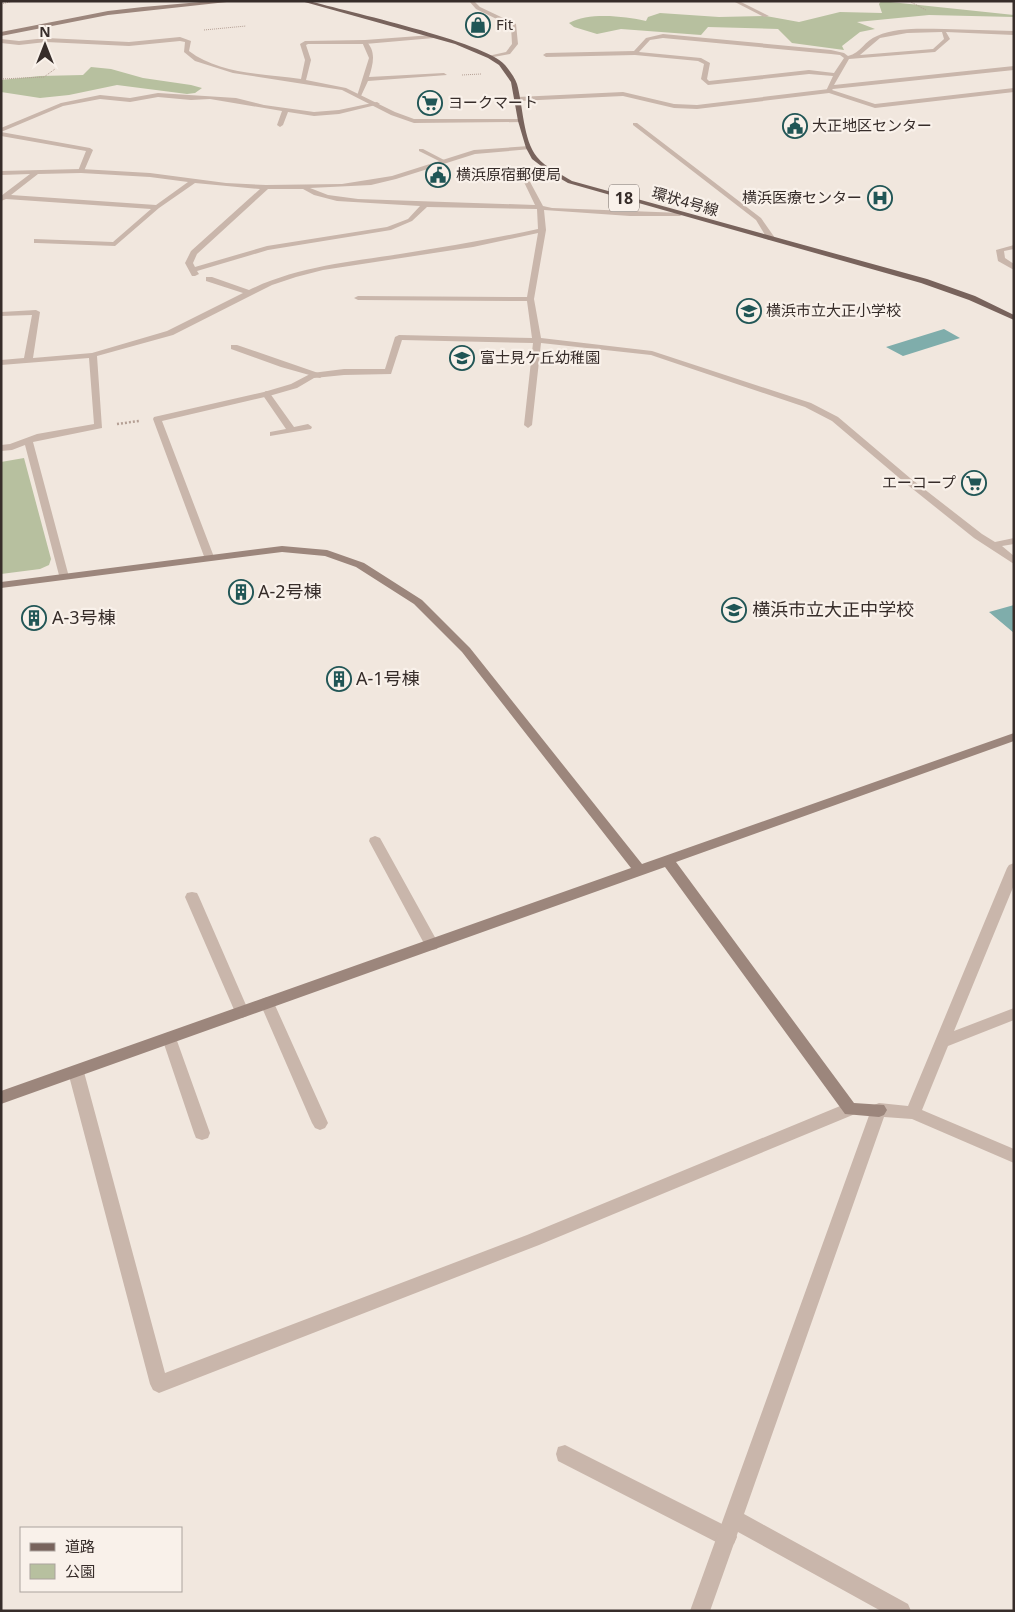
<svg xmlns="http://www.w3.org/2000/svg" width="1015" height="1612" font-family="'Noto Sans','Noto Sans JP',sans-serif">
<rect width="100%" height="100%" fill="#f1e7de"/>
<path fill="#b7c09f" d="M881,1L1014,15V17L929,15L857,22L875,29L860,32L842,46L844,50L792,43L778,29L708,27L701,35L621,29L597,34L574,27L569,23C589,12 624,16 646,21L648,17L660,13L719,17L766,16L799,22L840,12L882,13L879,4Z
M91,67L111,69L143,78L191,85L202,88L195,93L187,94L117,85L69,95L40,98L1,92V80L40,76L83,75Z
M24,458L51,559L49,565L40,569L1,574V462Z"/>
<path fill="#7fadab" d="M944,329L960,338L903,356L886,347Z
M1014,605V633L989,612Z"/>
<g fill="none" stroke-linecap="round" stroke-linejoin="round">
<path stroke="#b5a095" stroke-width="1" stroke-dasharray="1 1" stroke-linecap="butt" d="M909,1L926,10
M1,4L14,1
M204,30L246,26
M462,75L481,74
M1,79L44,77L55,69"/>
<path stroke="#b5a095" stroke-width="2.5" stroke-dasharray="2 2" stroke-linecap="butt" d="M117,424L139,421"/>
<path fill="#c9b6ab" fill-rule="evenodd" d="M944,29L1014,31V35L946,32L950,39L935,52L849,59L834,85L1014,66V70L833,89L829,93L826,91L833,76L809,74L708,85L701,79L704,64L698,61L635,55L546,57L543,55L546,53L634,51L646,38L663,34L831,50L844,53L848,56C861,53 865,40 877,36C897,27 922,29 944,29ZM942,32L944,39L933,49L860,55L880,38L907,33ZM663,38L831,54L840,55L844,58L834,73L809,70L709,81L707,79L710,63L701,58L639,52L650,40Z
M365,40C377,51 373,64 369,77L444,73L447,75L368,81L361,96H357L369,58L362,42Z
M158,93L236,98L264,105L314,112L339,110L377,102L380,104L339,114L314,116L288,112L283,125L280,127L277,125L282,111L210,99L191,100L158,97L130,102L100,99L63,106L1,132V128L61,103L100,95L130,98Z
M1,132L90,148L93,150L84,171L81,173L78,171L86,151L1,136Z
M419,149H423L446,161L441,162L419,151Z
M1014,245V249L1004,251L1005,258L1014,264V270L998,261L996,250Z
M231,345H237L324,375L320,378L281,367L231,349Z
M266,391L269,392L294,427L308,424L312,427L311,429L270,436V432L286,429L262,394Z
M375,836L380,838L437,941L439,945L437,949L432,950L427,949L369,841L370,838Z
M192,892L197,893L199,897L249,1012L247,1016L242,1018L237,1016L235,1012L185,897L187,893Z
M267,997L272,999L274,1003L328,1123L325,1128L320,1130L315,1128L312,1123L260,1003L262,999Z
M169,1032L174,1034L176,1038L210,1133L208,1138L202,1140L196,1138L194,1133L162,1038L164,1034Z
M565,1445L734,1530L737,1537L734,1544L727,1547L720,1544L558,1461L556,1454L558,1447Z"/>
<path fill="#c9b6ab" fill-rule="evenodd" d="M469,1H474L480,7L516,24L518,44L510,54L488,58V56L506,52L512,44L511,26L476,9Z
M733,1H739L769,16L764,17Z
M432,35L434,38L365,44H308L306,45L311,60L306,80L346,88L395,112L414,119H521L523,122L414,123L391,115L342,90L233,73L195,61L184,52L185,42L180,41L129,46L46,42L19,45L1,43V39L19,41L46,38L129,42L180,37L191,41L189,51C219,74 264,74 301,79L305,60L300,44L305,41L365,40Z
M1014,88V92L875,108L829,93L697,109L674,108L623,96L518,101L515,99L518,97L623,92L674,104L697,105L829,89L875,104Z
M633,123H637L761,218L775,238L774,240H768L756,220L633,125Z
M529,146L531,147V149L475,154L396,179L371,185L310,188L328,195L358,199L535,205L523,180L527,174L551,169L554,171L553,172L531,177L529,180L543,206L552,208L682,213V215L680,216H630L544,210L546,230L534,299L541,338L652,351L811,403L838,417L910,478L982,534L995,542L1014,538V544L1002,546L1014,556V564L974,538L904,482L832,421L805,407L651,355L541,343L532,425L528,428L524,425L533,343L402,340L391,374L344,375L314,378L297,388L269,396L162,421L214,557L213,559H205L153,419L154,417L264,392L291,384L312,373L344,369H385L395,337L399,335L532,338L527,301L358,300L354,298L358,296L527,297L538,233L473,247L323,270L296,277L272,285L173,335L97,356L102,428L33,442L69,577L68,579H60L25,445L12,450L1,451V445L10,444L37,434L94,424L89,358L1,365V360L24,358L32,315L1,316V312L36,310L40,312L33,358L92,353L167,331L243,293L206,281V277H212L249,290C296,267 348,262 400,254C446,247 492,239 538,229L537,209L427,207L412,221L391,230L268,250L197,271L199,274L195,276H192L185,263L191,251L260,189L195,183L159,208L115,246L37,243H34V239L113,242L151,209L6,199L1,201V196L30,174L1,175V171L81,169L150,173L226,183L266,185L342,184L392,176L474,150ZM81,173L150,177L188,182L156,205L11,195L38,174ZM268,189H303L314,195L337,201L420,206L408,219L387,227L267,246L195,267L193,263L197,254Z
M1014,863V885L954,1031L1014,1008V1020L948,1046L922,1110L1014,1149V1163L912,1119L884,1117L744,1514L908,1604L911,1611H881L738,1532L710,1611H690L871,1110L874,1105L879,1103L908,1106L1007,868L1009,865Z
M76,1066L81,1068L84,1072L165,1373L527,1235L845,1104L850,1102L855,1104L858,1109L855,1114L539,1245L159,1393L153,1390L150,1384L68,1072L71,1068Z"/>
<path fill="#9c867c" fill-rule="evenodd" d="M212,1H236L108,15L1,36V32L108,11L143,7Z
M282,546L327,550L364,563L422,600L470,648L642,864L1014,733V741L676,862L854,1103L884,1105L887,1110L884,1115L879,1117L845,1114L665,867L1,1104V1091L631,868L462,652L414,604L356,567L325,556L282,552L1,588V582Z"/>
<path fill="#78635c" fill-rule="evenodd" d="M301,1H309C345,11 486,42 505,65C509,70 515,78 517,84C523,105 523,140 537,157C546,168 561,174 572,181L927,279L975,296L1014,315V320L969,300L921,283L568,183L549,172L532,159L526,148L518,121L511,82L499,65L488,58L455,44Z"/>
</g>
<defs>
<symbol id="shop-ring" viewBox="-11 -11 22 22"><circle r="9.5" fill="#f9f1ea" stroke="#215656" stroke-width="1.5"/><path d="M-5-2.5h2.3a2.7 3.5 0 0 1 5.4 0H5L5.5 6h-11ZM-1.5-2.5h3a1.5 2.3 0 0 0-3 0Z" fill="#215656"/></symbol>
<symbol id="supermarket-ring" viewBox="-11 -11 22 22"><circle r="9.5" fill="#f9f1ea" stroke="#215656" stroke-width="1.5"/><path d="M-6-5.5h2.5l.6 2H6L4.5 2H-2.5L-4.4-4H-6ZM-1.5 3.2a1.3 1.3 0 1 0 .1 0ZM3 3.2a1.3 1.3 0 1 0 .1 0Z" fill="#215656"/></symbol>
<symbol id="civic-ring" viewBox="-11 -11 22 22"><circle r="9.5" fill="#f9f1ea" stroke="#215656" stroke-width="1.5"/><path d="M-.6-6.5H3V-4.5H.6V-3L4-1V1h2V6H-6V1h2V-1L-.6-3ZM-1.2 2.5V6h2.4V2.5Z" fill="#215656"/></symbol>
<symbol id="hospital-ring" viewBox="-11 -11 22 22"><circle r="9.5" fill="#f9f1ea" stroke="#215656" stroke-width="1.5"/><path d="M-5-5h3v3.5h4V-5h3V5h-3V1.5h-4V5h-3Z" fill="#215656"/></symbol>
<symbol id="school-ring" viewBox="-11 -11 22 22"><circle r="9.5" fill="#f9f1ea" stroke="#215656" stroke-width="1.5"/><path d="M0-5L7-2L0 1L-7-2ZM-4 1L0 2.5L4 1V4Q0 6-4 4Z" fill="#215656"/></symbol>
<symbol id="building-ring" viewBox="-11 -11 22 22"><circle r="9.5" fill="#f9f1ea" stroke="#215656" stroke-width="1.5"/><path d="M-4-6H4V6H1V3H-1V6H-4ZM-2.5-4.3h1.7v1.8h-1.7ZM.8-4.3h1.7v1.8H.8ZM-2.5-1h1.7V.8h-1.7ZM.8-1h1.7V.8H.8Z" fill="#215656"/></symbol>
</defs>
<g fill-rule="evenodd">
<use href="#shop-ring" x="464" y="11" width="28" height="28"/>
<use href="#supermarket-ring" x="416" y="89" width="28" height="28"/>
<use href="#civic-ring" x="781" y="112" width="28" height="28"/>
<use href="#civic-ring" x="424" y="161" width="28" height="28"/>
<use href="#hospital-ring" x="866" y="184" width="28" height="28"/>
<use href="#school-ring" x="735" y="297" width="28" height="28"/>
<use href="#school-ring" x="448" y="344" width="28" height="28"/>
<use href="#supermarket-ring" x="960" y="469" width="28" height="28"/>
<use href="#building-ring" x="227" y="578" width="28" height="28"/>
<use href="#school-ring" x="720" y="596" width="28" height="28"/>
<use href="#building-ring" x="20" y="604" width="28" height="28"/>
<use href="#building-ring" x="325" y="665" width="28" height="28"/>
</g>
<g text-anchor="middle" stroke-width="4.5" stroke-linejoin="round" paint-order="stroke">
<g font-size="15" fill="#372d2a" stroke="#f9f1ea" text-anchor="start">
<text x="496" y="30">Fit</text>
<text x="448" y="108">ヨークマート</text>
<text x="812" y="131">大正地区センター</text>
<text x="456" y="180">横浜原宿郵便局</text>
<text x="862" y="203" text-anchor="end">横浜医療センター</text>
<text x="766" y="316">横浜市立大正小学校</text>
<text x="480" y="363">富士見ケ丘幼稚園</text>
<text x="956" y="488" text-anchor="end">エーコープ</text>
</g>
<g font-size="15" fill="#372d2a" stroke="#f9f1ea">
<text transform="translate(685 202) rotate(16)" y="5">環状4号線</text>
</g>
<rect fill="#f9f1ea" stroke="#716864" stroke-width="1" x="609" y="184.5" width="30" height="27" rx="4"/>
<g font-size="16" font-weight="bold" fill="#372d2a">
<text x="624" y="204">18</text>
</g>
<g font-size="18" fill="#372d2a" stroke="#f9f1ea" text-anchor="start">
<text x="258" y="598">A-2号棟</text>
<text x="752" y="616">横浜市立大正中学校</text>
<text x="52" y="624">A-3号棟</text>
<text x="356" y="685">A-1号棟</text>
</g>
</g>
<rect width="1015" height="1612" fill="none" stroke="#372d2a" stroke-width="5"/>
<rect x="20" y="1527" width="162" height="65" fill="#f9f1ea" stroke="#aba39d"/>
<rect x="30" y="1543" width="25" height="8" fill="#78635c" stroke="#aba39d"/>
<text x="65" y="1552" font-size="15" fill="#372d2a">道路</text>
<rect x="30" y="1564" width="25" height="15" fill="#b7c09f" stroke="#aba39d"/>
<text x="65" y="1577" font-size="15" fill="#372d2a">公園</text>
<g transform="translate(45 45)" stroke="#f9f1ea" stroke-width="4" paint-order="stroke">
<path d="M0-4L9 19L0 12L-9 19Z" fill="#372d2a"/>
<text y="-8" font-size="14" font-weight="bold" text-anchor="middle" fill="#372d2a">N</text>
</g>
</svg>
